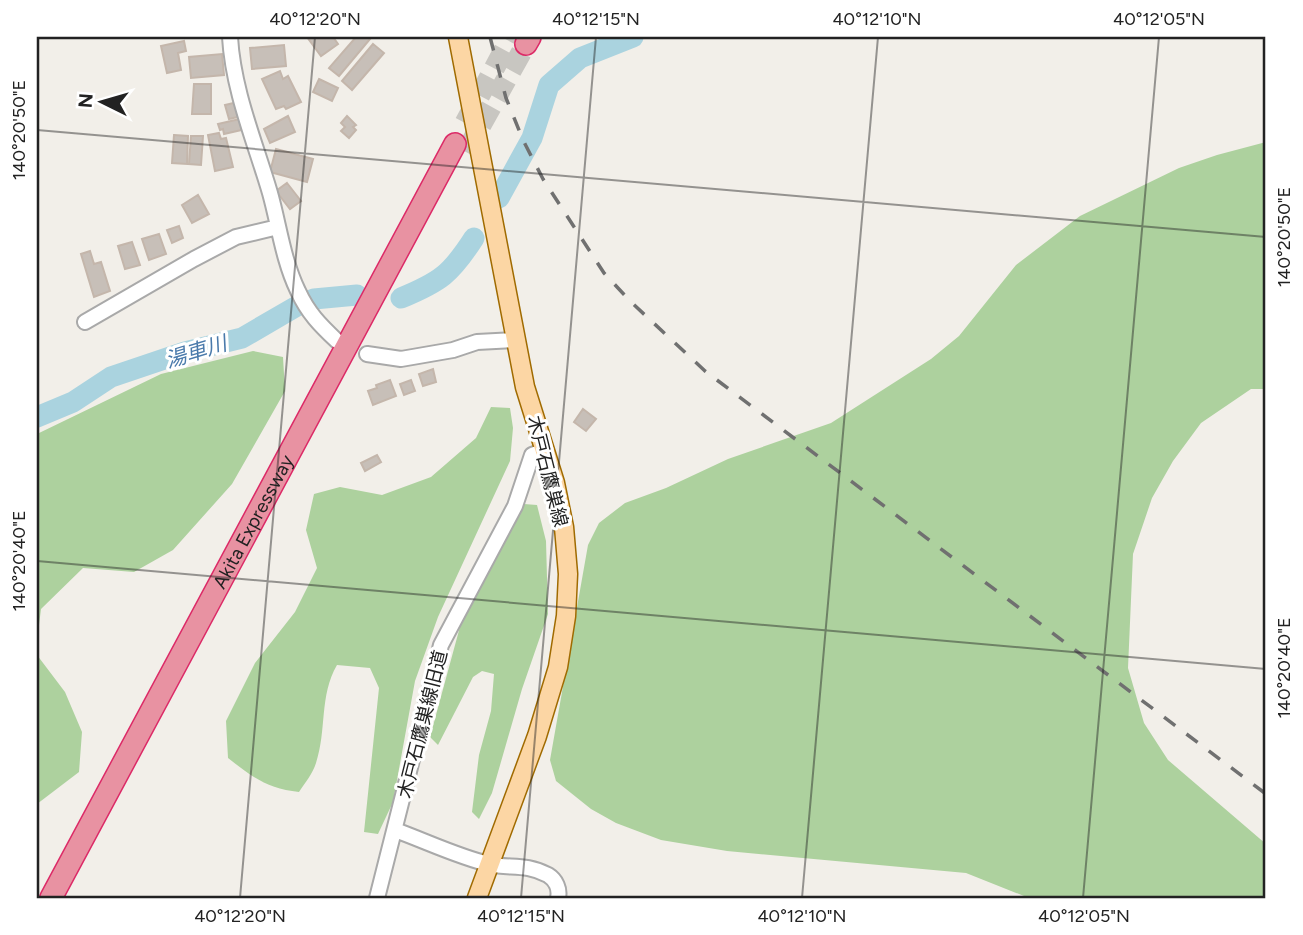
<svg xmlns="http://www.w3.org/2000/svg" width="1303" height="935" font-family="Figtree,'Noto Sans JP',sans-serif">
<rect width="100%" height="100%" fill="#f2efe9"/>
<path fill="#add19e" d="M1266,142V389H1251L1201,423L1173,461L1152,498L1133,554L1128,668L1144,723L1168,760L1266,844V898H1029L966,873L727,851L661,840L616,823L591,809L556,781L550,760L588,545L599,523L625,503L666,488L728,459L831,423L931,359L959,336L1016,265L1080,216L1179,168L1217,155Z
M253,351L283,357L285,391L232,484L173,550L134,572L83,568L41,609L37,641V434L161,374Z
M491,407L510,408L513,428L510,461L438,617L415,681L393,802L378,834L364,832L379,688L370,668L337,665C319,696 327,730 316,763C313,773 305,783 299,792C268,789 252,777 228,758L226,721L255,663L295,612L317,568L306,530L314,494L340,487L382,495L431,477L476,438Z
M524,504L537,505L546,541L548,614L522,689L492,793L479,819L472,812L479,755L491,711L494,674L482,671L473,677L438,745L430,737L461,623Z
M37,655L65,692L82,732L79,772L37,804Z"/>
<g fill="none" stroke-linecap="round" stroke-linejoin="round">
<path stroke="#aad3df" stroke-width="21" d="M499,198L532,138L549,85L580,58L633,37
M401,298C440,282 451,274 474,238
M37,417L73,402L111,377L185,352L242,338L297,306L314,299L357,295"/>
</g>
<path fill="#c7bfb8" stroke="#c4b6ab" stroke-width="2" d="M307,37H333L338,44L321,56Z
M356,37H368L370,39L339,76L329,68Z
M184,41L186,51L178,53L181,70L167,73L161,46Z
M373,44L384,53L352,90L342,81Z
M284,45L286,66L252,69L250,48Z
M222,54L224,75L191,78L189,57Z
M280,71L283,79L288,76L301,102L286,109L284,106L276,109L262,79Z
M319,79L338,88L332,101L313,92Z
M194,84H211V114H192Z
M238,102L242,116L229,119L225,105Z
M288,116L295,132L270,143L264,129Z
M347,116L356,125L353,127L356,130L349,138L341,131L345,127L341,123Z
M244,118L246,129L224,134L223,129L220,130L218,124Z
M219,133L221,139L226,138L233,167L215,171L208,135Z
M174,135L188,136L187,164L172,163Z
M191,136H203L201,165L189,164Z
M276,149L313,159L307,182L270,172Z
M287,183L301,201L290,209L276,191Z
M198,195L209,214L192,223L182,205Z
M179,226L183,238L172,243L167,230Z
M159,234L166,254L149,260L142,239Z
M132,242L140,265L125,269L118,246Z
M90,251L94,264L101,262L110,291L94,297L81,254Z
M433,369L436,382L423,386L419,374Z
M390,380L396,396L373,405L368,391L377,388L376,385Z
M411,380L415,391L404,395L400,384Z
M583,409L596,419L586,431L574,422Z
M377,455L381,462L365,471L361,463Z"/>
<g fill="none" stroke-linecap="round" stroke-linejoin="round">
<path stroke="#c8c6c1" stroke-width="21" stroke-dasharray="21 10" stroke-linecap="butt" d="M465,123L511,37
M466,152L526,44"/>
<defs>
<path id="minor" d="M230,37C233,90 255,142 270,193C279,225 283,260 298,291C308,313 320,325 337,341
M85,322L194,259L236,237L278,227
M367,354L401,359L453,350L477,342L516,340
M395,830C423,840 461,858 489,864C510,869 525,863 548,875C556,880 560,889 558,898
M377,898L441,645L515,506L532,455L545,450"/>
<path id="major" d="M458,37L525,387L555,483L564,527L568,574L566,616L558,667L537,736L477,898"/>
<g id="highway">
<path d="M526,44L530,37"/>
<path id="s1" d="M51,898L455,144"/>
</g>
</defs>
<use href="#minor" stroke="#a9a9a9" stroke-width="18"/>
<use href="#major" stroke="#a06b00" stroke-width="21"/>
<use href="#highway" stroke="#dc2a67" stroke-width="24"/>
<use href="#minor" stroke="#fff" stroke-width="14"/>
<use href="#major" stroke="#fcd6a4" stroke-width="18"/>
<use href="#highway" stroke="#e892a2" stroke-width="21"/>
<path stroke="#707070" stroke-width="3.5" stroke-dasharray="14 14" stroke-linecap="butt" d="M490,37L506,98L523,140L543,179L604,273L631,302L705,371L1266,794"/>
</g>
<path fill="none" stroke="#222" stroke-width="2" stroke-opacity="0.45" d="M37,130L1266,237M37,561L1266,669M240,898L315,37M521,898L596,37M802,898L878,37M1083,898L1159,37"/>
<g text-anchor="middle" stroke-width="6" stroke-linejoin="round" paint-order="stroke">
<g font-size="19" fill="#222" stroke="#fff">
<text transform="translate(548 471) rotate(76)" y="7">木戸石鷹巣線</text>
<text dy="7" stroke="none"><textPath href="#s1" startOffset="427">Akita Expressway</textPath></text>
<text transform="translate(422 724) rotate(-76)" y="7">木戸石鷹巣線旧道</text>
</g>
<g font-size="21" font-style="italic" fill="#4a7aab" stroke="#fff">
<text transform="translate(196 352) rotate(-17)" y="7">湯車川</text>
</g>
</g>
<rect width="1303" height="935" fill="none" stroke="#ffffff" stroke-width="77"/>
<g transform="translate(102 102) rotate(275)" stroke="#ffffff" stroke-width="5" paint-order="stroke">
<path d="M0-5L12 26L0 18L-12 26Z" fill="#222222"/>
<text y="-10" font-size="19" font-weight="bold" text-anchor="middle" fill="#222222">N</text>
</g>
<rect x="38" y="38" width="1226" height="859" fill="none" stroke="#222" stroke-width="2.5"/>
<g font-size="18" text-anchor="middle" fill="#222">
<text x="315" y="25">40°12'20"N</text>
<text x="596" y="25">40°12'15"N</text>
<text x="877" y="25">40°12'10"N</text>
<text x="1159" y="25">40°12'05"N</text>
<text transform="translate(19 130) rotate(-90)" y="6">140°20'50"E</text>
<text transform="translate(1284 237) rotate(-90)" y="6">140°20'50"E</text>
<text transform="translate(19 561) rotate(-90)" y="6">140°20'40"E</text>
<text transform="translate(1284 668) rotate(-90)" y="6">140°20'40"E</text>
<text x="240" y="922">40°12'20"N</text>
<text x="521" y="922">40°12'15"N</text>
<text x="802" y="922">40°12'10"N</text>
<text x="1084" y="922">40°12'05"N</text>
</g>
</svg>
